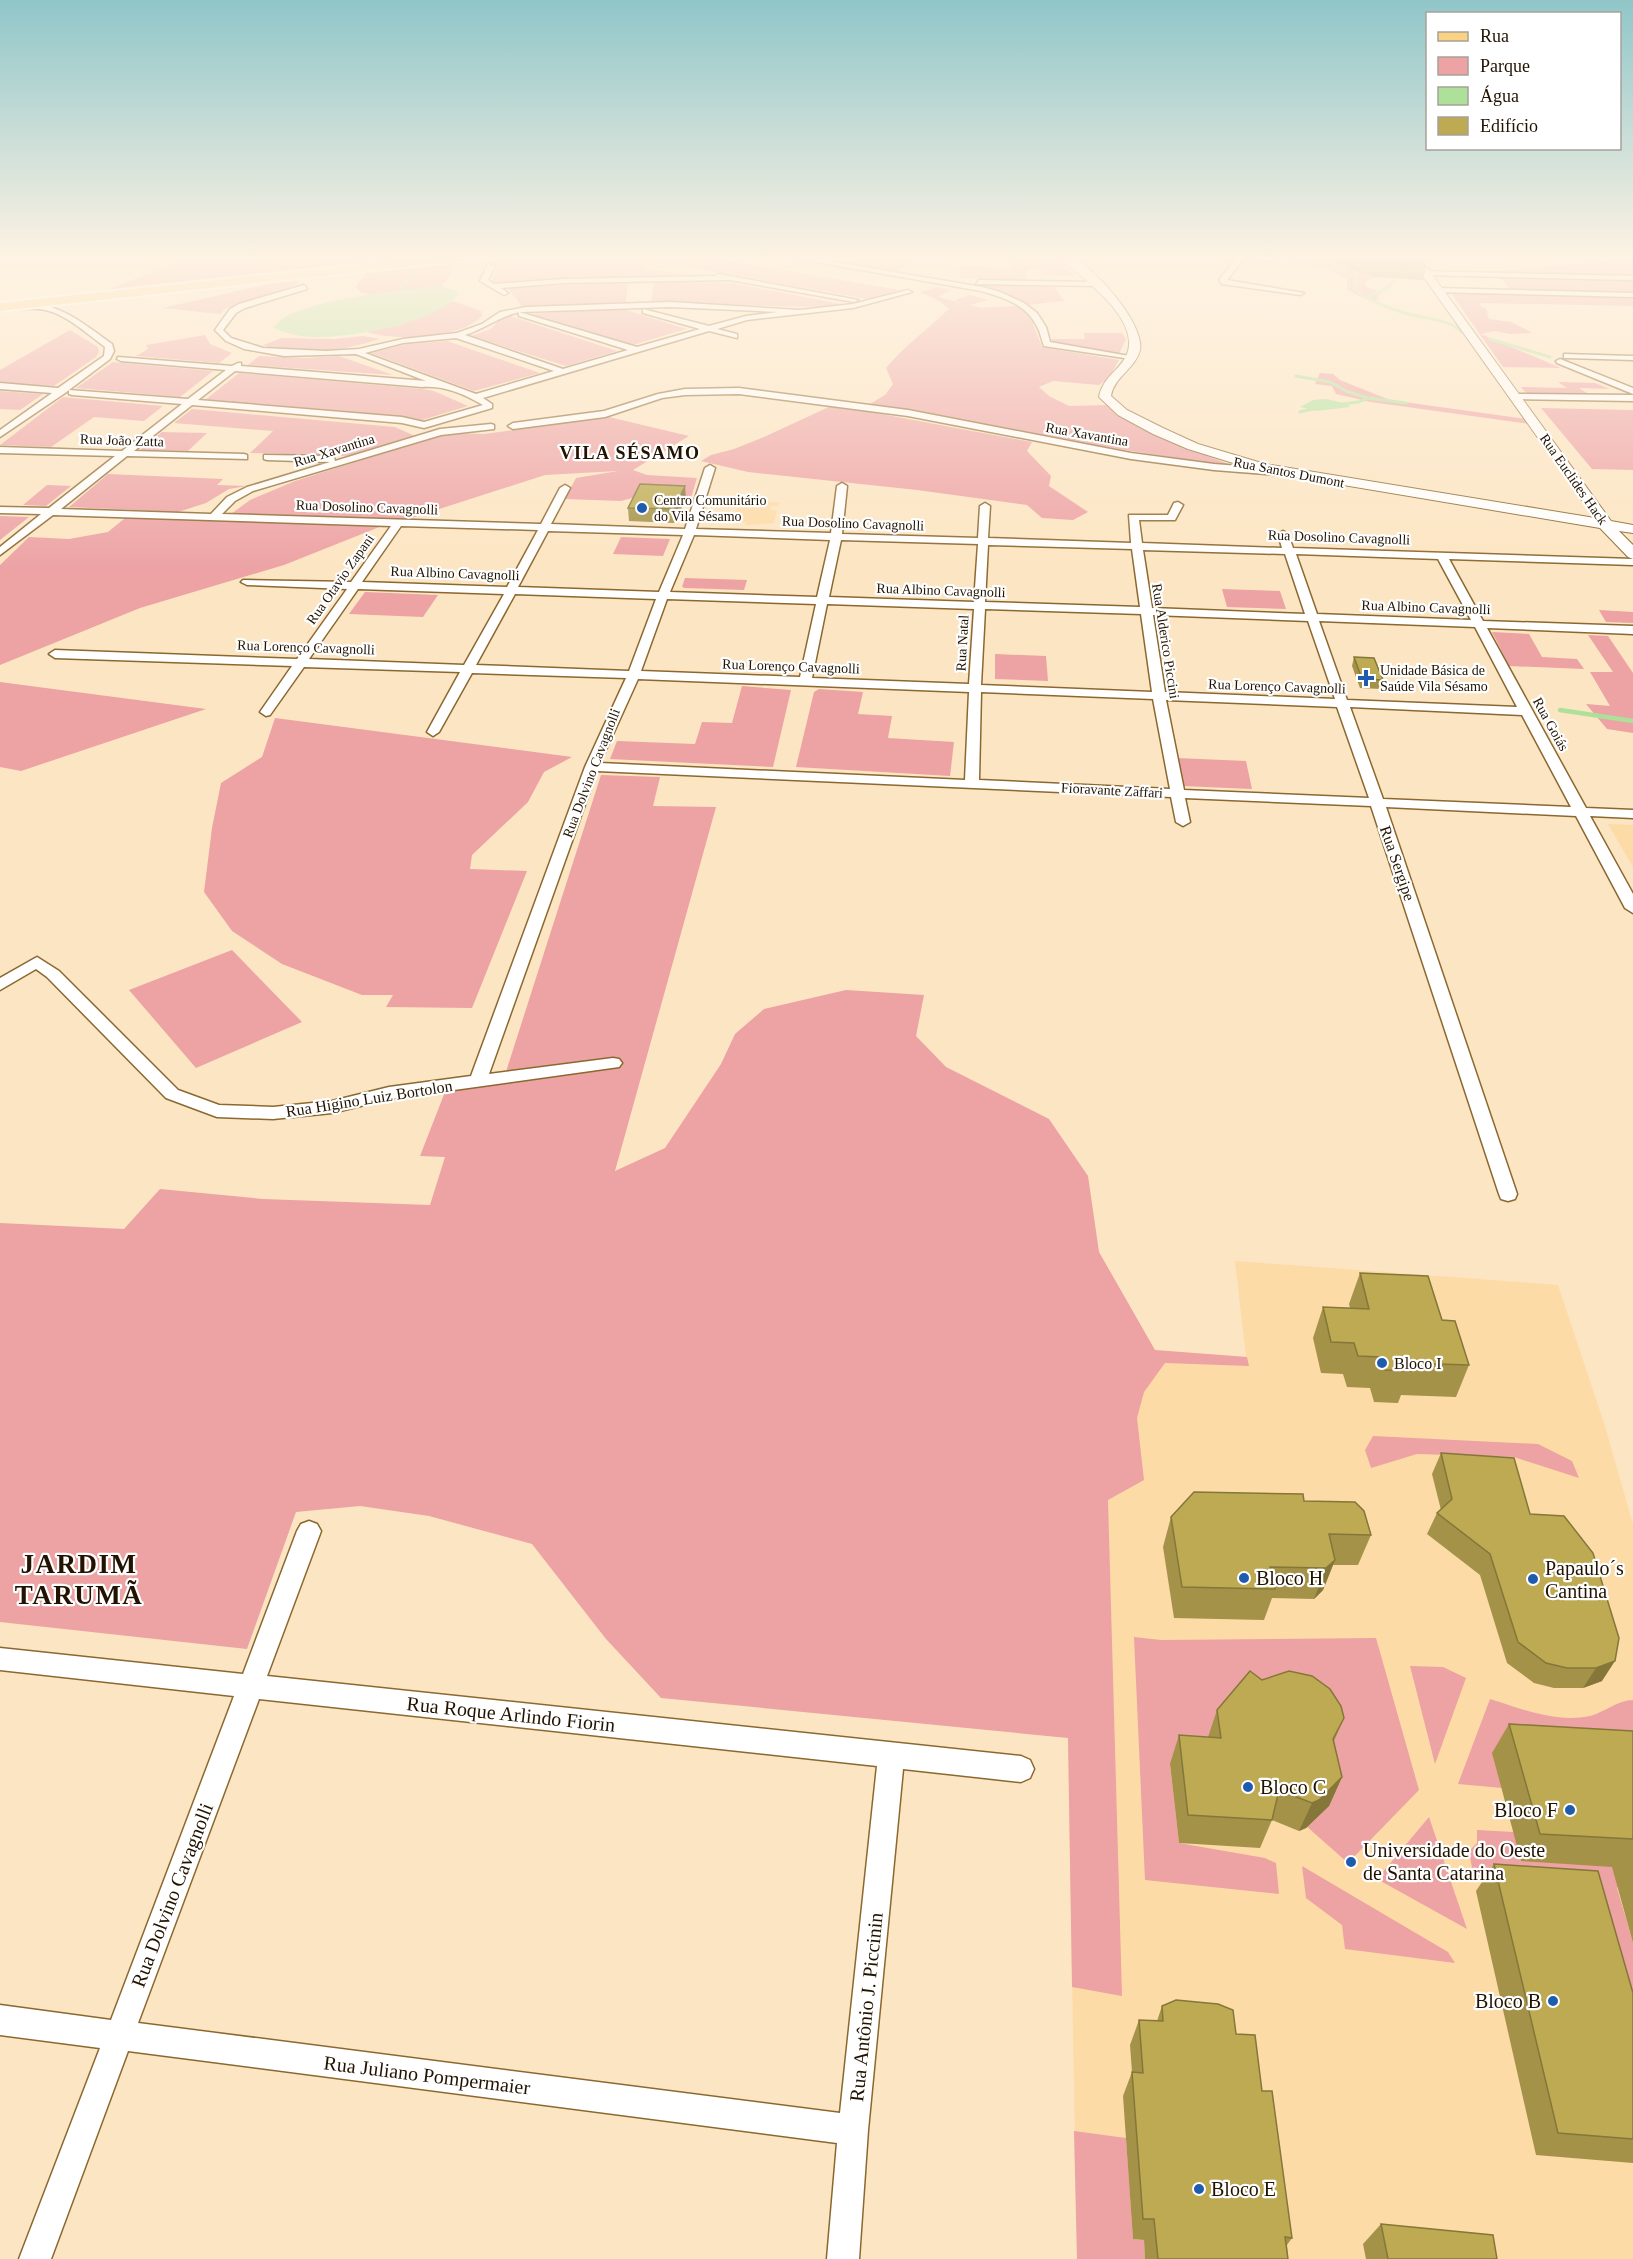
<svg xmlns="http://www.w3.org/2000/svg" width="1633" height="2259" font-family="Georgia,serif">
<rect width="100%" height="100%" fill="#fce5c2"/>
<path fill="#fddba7" d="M729,500L780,502L778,506H772L770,510H777L774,523L745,525L746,522H732L737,508H721L723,503H728Z
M1608,824L1633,825V867Z
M1235,1261L1558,1285L1605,1426L1633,1524V2259H1077L1061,1343L1246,1357Z"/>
<path fill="#eda2a4" d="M197,255H469L99,293Z
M579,255H696L899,290L868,299L665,263L642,266L644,269L701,276L600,277L492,282L495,271L504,266L489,264L487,260Z
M1012,255C1037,256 1056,257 1073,276L1042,275V269H1027L1026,280L960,278L958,270L963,266L1010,268L1015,263L1010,258Z
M1258,255H1325L1351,270L1376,277L1367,280L1365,286L1383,293L1377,296L1379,300L1370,301L1347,290V279L1325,268L1297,263L1282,256Z
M875,257L914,263L893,272L854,265Z
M1633,259V276L1492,272Z
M476,261L452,267V274L441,286L370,295L361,292L355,287L366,273Z
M1500,277L1633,280V292L1510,289Z
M297,280L299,283L280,292L226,308L220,314L163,308L273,283Z
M628,282L626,302L522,307L508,288Z
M654,282L732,283L845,305C780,310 715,301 651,302Z
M967,284L1055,287L1064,301L1027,305L1015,298Z
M937,287L952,290L938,297L961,303L955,300L970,295L988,300L970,305L981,308L1015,306L1029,313L1042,347L1119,360L1109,378L1099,385L1053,381L1039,387L1049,396L1069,406L1107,405L1187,448L1236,467L1052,439L870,404L885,395L893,384L886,368C905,345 928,329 949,309L941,302L920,292Z
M1451,293L1633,297V306L1480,303V306L1486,309L1489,319L1511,322L1533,333L1511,334L1494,331L1481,334L1561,368L1503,367Z
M453,301L481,311L482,316C460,339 396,341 367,332L400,325Z
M620,308L686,329L633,345L530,314Z
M510,316L617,351L566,366L471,336L491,329L500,319Z
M70,330L98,347L99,352L96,357L54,386L0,383V370Z
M1084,333H1122L1126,339L1119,354L1055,344L1051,339H1085Z
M205,335L210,344L232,353L219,363L136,356L148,349L146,345Z
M363,336L380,339C345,350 299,358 263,345L282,338L335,339Z
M447,341L540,373L474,391L371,353L407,344Z
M259,356L306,358L339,356L393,375L248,365Z
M113,362L213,371L180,397L76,388Z
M239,373L423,389L434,391L468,406L422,420L205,400Z
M1320,373L1333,374L1340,380L1390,400L1526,419L1530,424L1371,402L1336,394L1332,386L1315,384Z
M1558,382L1595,383L1610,389L1579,388L1590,395H1528L1521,387L1567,388Z
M0,391L43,394L20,410L0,409Z
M63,397L163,406L144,421L94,417L51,447L0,445Z
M833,405L1032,442L1027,451L1051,476L1049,486L1088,512L1073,520L1042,518L1027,505L917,490L748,472L701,461L711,455L734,449L764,437Z
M1541,408L1633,410V470L1592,469Z
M192,409L395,427L415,436L348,456L250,453L273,431L174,423Z
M609,417L689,436L633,470L647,475L697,478L691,498L640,496L621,501L565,499L576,478L618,471L545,475L405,520L231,514L250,500L295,481L447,433L484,434Z
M162,432L207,433L188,451L140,450Z
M108,474L223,479L217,485L247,486L229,489L206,503L178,512L69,507Z
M47,485L71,486L46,506L23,505Z
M0,516L29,517L0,540Z
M125,518L382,526L284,565L140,608L0,665V565L29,537L69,539L108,532Z
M621,537L670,539L663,556L613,554Z
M685,578L747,580L744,590L685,588L682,587Z
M1222,589L1280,591L1286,609L1227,607Z
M365,592L438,595L423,617L349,614Z
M1599,610L1633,612V623L1606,622Z
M1492,632L1529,634L1542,657L1577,659L1584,669L1509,666Z
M1588,635L1608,636L1633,673V733L1607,729L1586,704L1610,706L1590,672H1613Z
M995,654L1046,656L1048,681L995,679Z
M0,682L206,709L21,771L0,767Z
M742,686L791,690L773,767L610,759L617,741L695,744L702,722L732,723Z
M819,689L863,692L858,714L892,716L888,738L954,742L950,776L796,767L814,692Z
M275,718L572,757L544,772L528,802L472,855L470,869L527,871L472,1008L386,1007L393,995H362L282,964L232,931L204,892L212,828L221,783L262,757Z
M1177,758L1246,761L1252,789L1182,786Z
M601,775L660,777L653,806L716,807L615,1171L665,1148L721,1064L735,1034L764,1009L846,990L924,995L916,1036L946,1067L1049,1119L1088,1176L1099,1252L1155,1350L1247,1357L1249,1366L1165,1363L1144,1392L1137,1418L1144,1480L1108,1500L1122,1996L1072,1987L1068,1738L661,1698L606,1639L532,1544L429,1516L360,1506L296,1512L247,1649L0,1622V1223L124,1229L160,1189L263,1199L430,1205L445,1157L420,1156L445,1092L477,1084L503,1081Z
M232,950L302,1022L196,1068L129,990Z
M1373,1436L1538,1444L1572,1461L1579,1478L1514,1457L1417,1454L1371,1468L1365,1450Z
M1134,1637L1161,1640L1376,1638L1419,1790L1348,1863L1208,1739L1170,1765L1179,1843L1265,1858L1276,1863L1279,1894L1145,1880Z
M1410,1666L1443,1667L1466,1678L1435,1764Z
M1490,1699C1522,1709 1556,1723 1590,1716C1605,1712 1618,1700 1633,1700V1761L1502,1788L1458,1784Z
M1429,1817L1467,1929L1377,1879Z
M1477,1830L1513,1832L1633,1868L1617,1888L1633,1943V2104L1574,1886L1474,1879L1469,1851L1477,1843Z
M1302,1866L1448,1952L1455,1963L1345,1949L1342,1925L1306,1898Z
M1074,2131L1126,2138L1133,2239L1144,2240L1145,2259H1077Z"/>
<path fill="#ade19a" d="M441,286L459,292C444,323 342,339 310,337C297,336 285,333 274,328C287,300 410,289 441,286Z
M1326,399L1348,404L1350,407L1317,411L1300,407L1313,400Z"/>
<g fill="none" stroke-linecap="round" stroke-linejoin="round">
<path stroke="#ade19a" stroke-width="3" d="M388,255L408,260V262
M1310,255L1356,277L1357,285L1354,289C1371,302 1389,309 1409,314C1425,319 1450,319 1461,332
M399,293L404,284L411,279L409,266
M1366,297L1382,291L1395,281L1389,272
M1490,339L1550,357
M1296,376L1330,382L1346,391L1368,398L1406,403
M1342,404L1359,402L1368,398
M1300,412L1317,408"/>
<path stroke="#ade19a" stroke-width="4.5" d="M1560,710L1633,721"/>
<defs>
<path id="street" d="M776,255H793L982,287L1000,292L1024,303L1037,313L1046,327L1050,342L1135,357L1131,359L1044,346C1041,338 1040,330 1035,323C1024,303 1001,297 981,291Z
M1233,255H1257L1275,259L1272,261L1244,258L1227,280L1304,293L1300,295L1222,284L1219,280L1237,257Z
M488,264L495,266L488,280L494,284L564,279L715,276L719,274L858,300L854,302L730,280L564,283L501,288L508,293L504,295L480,281Z
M1422,271L1633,276V280L1425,275Z
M979,280L1097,282L1101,284L1097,286L976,284Z
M304,285L307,289L245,308L236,313L223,330L231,338L263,348L326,351L359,349L403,339L457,333L482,324L500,312L526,307L670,302L800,310L853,304L908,290L912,292L853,308L747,320L717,329L737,334V338L709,331L483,398L492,404V408L424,428L402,423L192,405L134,451L244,454L247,455V459L127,456L61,509L211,514L227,497L247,487L330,462L267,460L264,459V455L331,456L334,457L335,461L440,429L491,424L494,425V429L441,435L253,491L235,501L222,514L541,524L560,488L565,485L570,488L551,524L685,529L705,468L710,465L715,468L696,529L831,533L837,486L842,483L847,486L842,534L978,538L980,506L985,503L990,506L988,538L1131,543L1129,515H1168L1174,503L1178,502L1183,505L1175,520H1139L1142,543L1282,548L1278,534L1283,531L1288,534L1293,548L1633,559V565L1449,559L1483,621L1633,626V634L1487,628L1586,808L1633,810V818L1590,816L1633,894V913L1625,908L1576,816L1386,807L1517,1194L1515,1199L1508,1201L1501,1199L1499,1194L1371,806L1185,798L1190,822L1183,826L1176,822L1171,797L597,771L489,1074L613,1058L619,1059L622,1063L619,1067L389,1099L332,1113L273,1119L217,1117L166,1098L47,977L36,969L0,990V978L37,957L59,971L178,1090L219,1105L273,1107L332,1101L389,1087L471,1076L585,767L626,678L472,673L439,732L433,736L427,732L460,672L304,667L270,715L266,716L260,712L292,666L55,658L49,654L55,650L297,659L347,589L247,585L241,582L243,580L351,582L391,526L53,515L0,555V547L41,514L0,513V507L49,508L115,456L0,453V447L122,451L182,404L72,395L69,394V390L188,399L226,370L121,361L117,359L118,357L232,366L238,363H241V366L426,381L356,354L284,356L244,349L226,341L215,330L230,309L239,304ZM670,307L778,312L746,316L709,326L643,309V313L700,329L637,347L519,312V316L628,350L563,369L465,335C485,329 501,315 521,312ZM456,338L554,371L476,394L365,353L403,343ZM235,371L422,387C444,385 464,394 483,405L424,422L402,417L198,400ZM401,526L538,530L507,587L362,582ZM548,531L683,535L659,592L518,587ZM694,535L830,540L817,597L670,592ZM841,540L978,544L974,602L829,597ZM988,545L1132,549L1140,607L985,602ZM1143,550L1285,554L1305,614L1152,608ZM1296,554L1438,559L1471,620L1317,614ZM358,589L504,594L464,665L309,659ZM515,594L656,599L629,671L476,665ZM667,599L816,604L800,677L641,671ZM827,604L974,609L969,684L812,678ZM985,609L1141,614L1152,692L981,685ZM1153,615L1308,621L1335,699L1165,692ZM1319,621L1475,627L1517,707L1347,700ZM638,679L969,692L965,780L600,763ZM981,692L1153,699L1170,789L979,780ZM1166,700L1337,707L1369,798L1184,790ZM1350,707L1522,715L1571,807L1383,799Z
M1438,288L1633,293V297L1435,292Z
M32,304C63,305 88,327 112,344L114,351L110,359L65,393L0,437V430L52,393L0,389V383L58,388L104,356L105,347C86,333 63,311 39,309C26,308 13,310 0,311V307Z
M1564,354L1633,356V360L1567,358H1564Z
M1560,359L1633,388V394L1557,363L1556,361Z
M739,388L908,410L1131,453L1214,464L1277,469L1282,472L1277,475L1214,470L1131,459L908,416L739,394L685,395L662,398L605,417L513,429L508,426L513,423L604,411L658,394L685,389Z
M1516,394L1633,395V401L1513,399L1512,397Z
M309,1521L317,1524L321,1531L267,1676L1021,1756L1030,1760L1034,1769L1030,1778L1021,1782L903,1769L868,2130L859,2259H827L837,2143L128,2051L51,2259H19L100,2048L0,2035V2005L111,2020L234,1696L0,1670V1648L243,1674L297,1531L301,1524ZM259,1699L877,1766L840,2113L138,2023Z"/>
<path id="secondary" d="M1056,255C1061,255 1066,255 1070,256C1093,266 1145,323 1140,350C1136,368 1114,377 1111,396L1127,410L1163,428L1198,444L1265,464L1595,518L1408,255H1418L1611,521L1633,525V533L1619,531L1633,545V559L1628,557L1600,528L1259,471L1188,449L1153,434L1118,415L1099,397C1103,375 1123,369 1128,351C1138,315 1078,275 1056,255Z"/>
<path id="primary" d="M452,255H490L485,258L0,311V303Z"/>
</defs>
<use href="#street" stroke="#8b682f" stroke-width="3"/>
<use href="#secondary" stroke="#8b682f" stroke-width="2"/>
<use href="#primary" stroke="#fff" stroke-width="4"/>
<use href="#street" fill="#fff" fill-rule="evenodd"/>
<use href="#secondary" fill="#fff" fill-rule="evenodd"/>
<use href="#primary" fill="#fbd182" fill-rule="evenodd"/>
</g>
<path fill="#a39247" d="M1326,255H1416L1426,267L1423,280L1376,277L1351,270Z
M686,499L674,523L629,521L628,508Z
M1354,657L1383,680L1381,689L1360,688L1352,666Z
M1360,1273L1442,1320L1469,1365L1456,1397L1401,1395L1398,1403L1374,1402L1370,1388L1347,1387L1343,1374L1321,1373L1313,1338L1323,1307L1350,1308L1349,1304Z
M1441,1453L1530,1514L1602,1681L1583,1688H1554L1534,1683L1507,1663L1480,1575L1427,1534L1437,1513L1441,1510L1432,1474Z
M1304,1501L1371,1535L1358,1565H1333L1323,1590L1314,1599L1272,1598L1264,1620L1174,1618L1163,1547L1171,1517Z
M1262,1680L1344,1718L1334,1741L1342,1777L1329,1806L1306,1828L1299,1831L1272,1820L1260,1848L1179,1843L1170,1764L1179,1735L1208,1737L1217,1710Z
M1509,1724L1633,1731V1943L1612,1867L1521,1861L1492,1753Z
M1494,1864L1633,1993V2163L1536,2155L1476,1891Z
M1162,2006L1236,2034L1262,2091L1292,2238L1287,2245L1288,2259H1145L1144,2240L1133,2239L1123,2096L1132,2072L1130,2045L1139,2020L1157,2021Z
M1381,2224L1497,2259H1366L1363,2244Z"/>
<path fill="#847739" d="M685,486L686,499L674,523V509Z
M1335,1560L1323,1590L1314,1599L1326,1568Z
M1615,1661L1602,1681L1583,1688L1596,1668Z
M1342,1777L1329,1806L1306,1828L1299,1831L1312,1803Z"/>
<path fill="#bdaa52" stroke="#847739" stroke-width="1.5" d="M1350,255H1416L1426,267L1378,265L1354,258Z
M640,484L685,486L674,509L628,508Z
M1354,657L1374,658L1383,680L1362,679Z
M1360,1273L1428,1276L1442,1320L1455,1321L1469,1365L1408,1363L1411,1371L1385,1370L1382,1357L1358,1356L1354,1343L1331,1342L1323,1307L1369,1309Z
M1441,1453L1514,1458L1530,1514L1564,1516L1593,1553L1619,1638L1615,1661L1596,1668H1567L1546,1663L1518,1642L1490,1554L1437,1513L1452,1499Z
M1194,1492L1303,1494L1304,1501L1355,1502L1364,1511L1371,1535L1329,1534L1335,1560L1326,1568L1270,1567L1275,1589L1182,1587L1171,1517Z
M1250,1671L1262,1680L1289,1671L1312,1676L1330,1689L1341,1706L1344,1718L1333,1739L1342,1777L1319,1800L1312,1803L1279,1790L1272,1820L1188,1815L1179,1735L1221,1738L1217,1710Z
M1509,1724L1633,1731V1839L1540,1834Z
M1494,1864L1598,1871L1633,1993V2139L1558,2133Z
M1176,2000L1218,2004L1233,2010L1236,2034L1255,2035L1262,2091H1272L1292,2238L1285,2237L1288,2259H1158L1154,2219H1143L1132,2072L1143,2073L1139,2020L1163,2021L1162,2006Z
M1381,2224L1493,2235L1497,2259H1388Z"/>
<linearGradient id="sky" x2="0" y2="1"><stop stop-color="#90c6c9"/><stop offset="0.45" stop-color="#fef3e4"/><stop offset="1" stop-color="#fef3e4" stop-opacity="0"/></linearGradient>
<rect width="1633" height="572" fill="url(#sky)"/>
<g fill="#205cae" stroke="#fff" stroke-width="2">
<circle cx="642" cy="508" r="6"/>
<path d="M1363 669h6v6h6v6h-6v6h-6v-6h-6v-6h6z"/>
<circle cx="1382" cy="1363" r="6"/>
<circle cx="1244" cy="1578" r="6"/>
<circle cx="1533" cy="1579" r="6"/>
<circle cx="1248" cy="1787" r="6"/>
<circle cx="1570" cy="1810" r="6"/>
<circle cx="1351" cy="1862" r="6"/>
<circle cx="1553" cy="2001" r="6"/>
<circle cx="1199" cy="2189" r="6"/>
</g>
<g text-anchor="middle" stroke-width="4.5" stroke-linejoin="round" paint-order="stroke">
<g font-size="14" fill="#211300" stroke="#fff">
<text transform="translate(1087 434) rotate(10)" y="5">Rua Xavantina</text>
<text transform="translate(122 440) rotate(2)" y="5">Rua João Zatta</text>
<text transform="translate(334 450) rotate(-17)" y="5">Rua Xavantina</text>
<text transform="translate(1289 472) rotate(11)" y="5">Rua Santos Dumont</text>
<text transform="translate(1574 479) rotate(55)" y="5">Rua Euclides Hack</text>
<text transform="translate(367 507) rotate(2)" y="5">Rua Dosolino Cavagnolli</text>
<text transform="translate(853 523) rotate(2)" y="5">Rua Dosolino Cavagnolli</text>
<text transform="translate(1339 537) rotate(2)" y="5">Rua Dosolino Cavagnolli</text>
<text transform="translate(455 573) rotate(2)" y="5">Rua Albino Cavagnolli</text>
<text transform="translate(340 579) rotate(-55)" y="5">Rua Otavio Zapani</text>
<text transform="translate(941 590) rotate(2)" y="5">Rua Albino Cavagnolli</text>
<text transform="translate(1426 607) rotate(2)" y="5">Rua Albino Cavagnolli</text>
<text transform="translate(1166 641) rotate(81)" y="5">Rua Alderico Piccini</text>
<text transform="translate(962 643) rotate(-87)" y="5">Rua Natal</text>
<text transform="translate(306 647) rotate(2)" y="5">Rua Lorenço Cavagnolli</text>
<text transform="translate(791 666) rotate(2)" y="5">Rua Lorenço Cavagnolli</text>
<text transform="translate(1277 686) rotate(2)" y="5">Rua Lorenço Cavagnolli</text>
<text transform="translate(1551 724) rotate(61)" y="5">Rua Goiás</text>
<text transform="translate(591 773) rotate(-69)" y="5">Rua Dolvino Cavagnolli</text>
<text transform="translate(1112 790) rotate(3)" y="5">Fioravante Zaffari</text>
</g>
<g font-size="14" fill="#211300" stroke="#fff" text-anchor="start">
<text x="654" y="505">Centro Comunitário<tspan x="654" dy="16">do Vila Sésamo</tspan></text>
<text x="1380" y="675">Unidade Básica de<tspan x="1380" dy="16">Saúde Vila Sésamo</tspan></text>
</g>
<g font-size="16" fill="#211300" stroke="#fff">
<text transform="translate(1398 863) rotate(71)" y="6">Rua Sergipe</text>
<text transform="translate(369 1098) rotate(-9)" y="6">Rua Higino Luiz Bortolon</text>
</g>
<g font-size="16" fill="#211300" stroke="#fff" text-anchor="start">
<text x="1394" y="1369">Bloco I</text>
</g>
<g font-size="18" font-weight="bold" letter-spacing="1.5" fill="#211300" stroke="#fff">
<text x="630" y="459">VILA SÉSAMO</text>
</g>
<g font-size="20" fill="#211300" stroke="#fff" text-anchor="start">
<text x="1545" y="1575">Papaulo´s<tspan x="1545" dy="23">Cantina</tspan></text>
<text x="1256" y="1585">Bloco H</text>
<text x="1260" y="1794">Bloco C</text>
<text x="1558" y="1817" text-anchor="end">Bloco F</text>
<text x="1363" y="1857">Universidade do Oeste<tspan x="1363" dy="23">de Santa Catarina</tspan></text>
<text x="1541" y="2008" text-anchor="end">Bloco B</text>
<text x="1211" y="2196">Bloco E</text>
</g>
<g font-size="20" fill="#211300" stroke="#fff">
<text transform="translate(511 1714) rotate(6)" y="7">Rua Roque Arlindo Fiorin</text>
<text transform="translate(172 1895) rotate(-69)" y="7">Rua Dolvino Cavagnolli</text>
<text transform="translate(866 2007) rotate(-84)" y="7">Rua Antônio J. Piccinin</text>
<text transform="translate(427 2075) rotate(7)" y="7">Rua Juliano Pompermaier</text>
</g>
<g font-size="27" font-weight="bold" letter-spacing="1.5" fill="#211300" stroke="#fff">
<text x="79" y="1573">JARDIM<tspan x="79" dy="31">TARUMÃ</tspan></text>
</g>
</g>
<rect x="1426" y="12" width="195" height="138" fill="#ffffff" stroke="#a6a199" stroke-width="1.5"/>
<rect x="1438" y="32" width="30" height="9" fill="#fbd182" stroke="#a6a199" stroke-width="1.5"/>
<text x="1480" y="42" font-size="18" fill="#211300">Rua</text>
<rect x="1438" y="57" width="30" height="18" fill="#eda2a4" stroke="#a6a199" stroke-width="1.5"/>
<text x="1480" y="72" font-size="18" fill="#211300">Parque</text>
<rect x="1438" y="87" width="30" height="18" fill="#ade19a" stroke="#a6a199" stroke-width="1.5"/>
<text x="1480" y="102" font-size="18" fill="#211300">Água</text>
<rect x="1438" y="117" width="30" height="18" fill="#bdaa52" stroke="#a6a199" stroke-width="1.5"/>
<text x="1480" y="132" font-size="18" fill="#211300">Edifício</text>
</svg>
